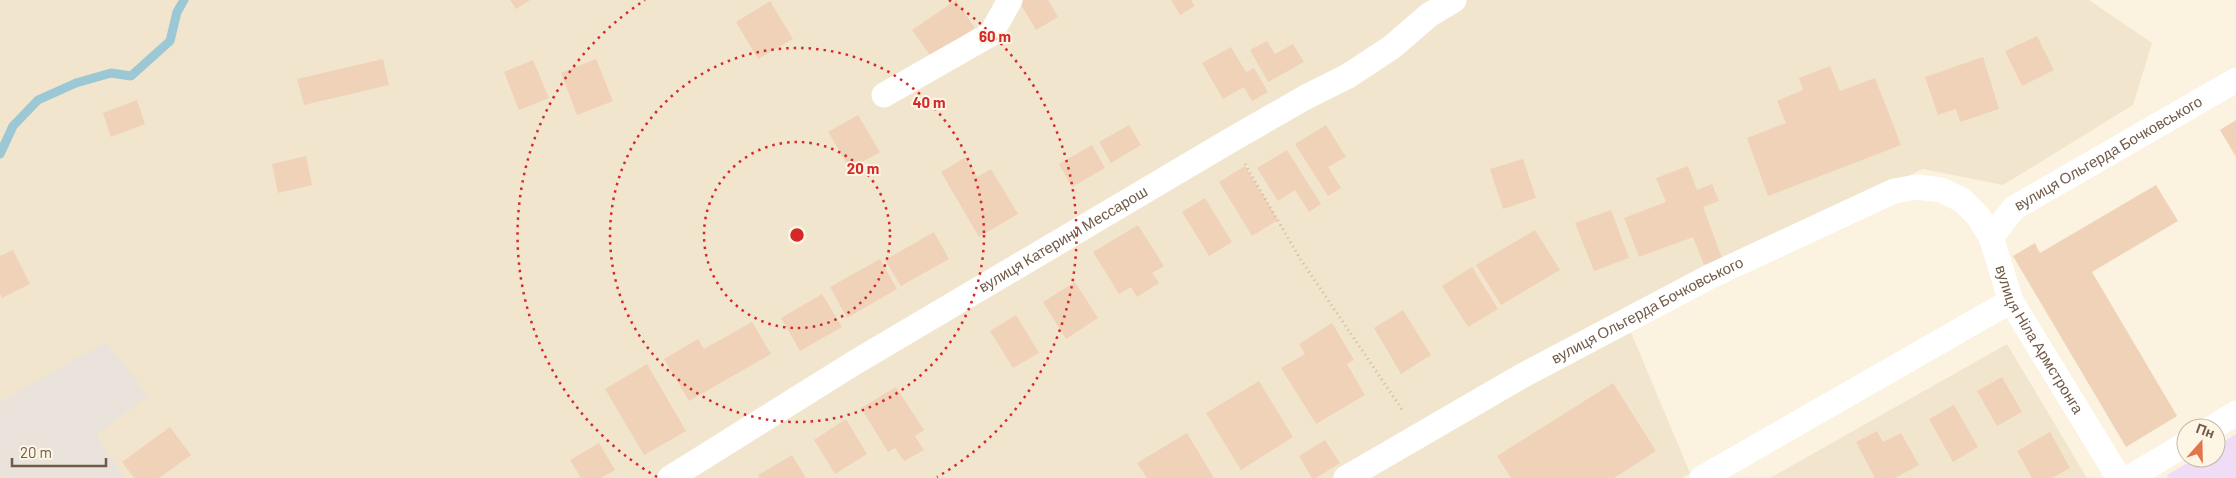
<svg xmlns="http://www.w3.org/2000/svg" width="2236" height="478" font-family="Barlow,sans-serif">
<rect width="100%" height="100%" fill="#fbf2e0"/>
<path fill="#f2e5ce" d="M0,0H2089L2152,43L2133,105L2003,185L1923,169L1747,250L1622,311L1690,473L1682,478H0Z
M2007,344L2087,478H1770Z"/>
<path fill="#e9e3db" d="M106,342L148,396L96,435L124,478H0V402Z"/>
<path fill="#efddf7" d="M2236,434V478H2168L2167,475L2196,458H2216V446Z"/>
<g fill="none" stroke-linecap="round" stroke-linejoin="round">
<path stroke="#9cc7d4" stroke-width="9" d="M0,154L13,126L38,100L76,83L111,73L131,76L170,41L177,12L184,0"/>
</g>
<path fill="#efd2b8" d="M510,0H530L516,9Z
M956,0L975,28L932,58L912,30Z
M1018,0H1048L1058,17L1036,30Z
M1171,0H1191L1195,6L1180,15Z
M770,1L793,39L758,59L736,22Z
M2037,36L2054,70L2022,86L2005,51Z
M1267,41L1275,54L1293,44L1304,62L1268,82L1250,50Z
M1231,47L1246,72L1254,68L1268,92L1252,101L1244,87L1223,99L1202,63Z
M1983,57L1999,109L1960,122L1956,109L1938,115L1925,77Z
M383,59L389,85L304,105L297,79Z
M596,59L613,101L577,115L561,73Z
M533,60L549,98L519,110L504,72Z
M1830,66L1840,91L1875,78L1901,145L1768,196L1747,138L1786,123L1777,101L1803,90L1799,78Z
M137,100L145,124L111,137L103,113Z
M858,115L880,152L850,169L828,132Z
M2236,120V157L2220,130Z
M1129,125L1141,145L1111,163L1099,142Z
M1326,125L1346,157L1328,167L1341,188L1328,196L1295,144Z
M1092,145L1105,168L1072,187L1059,164Z
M1287,150L1321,204L1309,212L1295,190L1278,201L1257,168Z
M306,156L312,185L278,193L272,164Z
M966,157L977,177L991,169L1018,214L979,237L941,172Z
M1523,159L1536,198L1503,209L1490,169Z
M1245,166L1278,220L1252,236L1219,182Z
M1688,166L1697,190L1712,184L1719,201L1703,207L1722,258L1704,265L1693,237L1639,257L1624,218L1666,202L1656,178Z
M2156,185L2178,221L2092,272L2177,416L2126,447L2013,256L2035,243L2040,253Z
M1205,198L1232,242L1209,256L1182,212Z
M1611,210L1629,258L1594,271L1575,223Z
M1138,225L1164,266L1152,273L1159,283L1137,297L1131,287L1119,294L1093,252Z
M1535,230L1560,270L1501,305L1476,265Z
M934,232L949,259L901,286L885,260Z
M13,250L30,284L2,298L0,293V256Z
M880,259L897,289L847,318L830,287Z
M1472,267L1498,309L1468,327L1442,286Z
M1075,282L1098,318L1066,339L1043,302Z
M822,294L842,327L800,351L781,318Z
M1403,310L1431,355L1401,374L1374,328Z
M1016,315L1039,353L1013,368L990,331Z
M752,322L771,354L689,401L664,359L698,339L704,349Z
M1332,323L1354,360L1347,364L1365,395L1316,424L1281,368L1305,354L1299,344Z
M647,364L686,431L644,455L605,389Z
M2002,377L2022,412L1997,426L1977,391Z
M1259,381L1293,437L1241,470L1206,413Z
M1613,383L1656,451L1614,478H1511L1497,456Z
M896,387L924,430L915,436L924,450L904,461L895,448L888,452L861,408Z
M1954,405L1978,447L1953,462L1929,419Z
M846,419L867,454L835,474L814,440Z
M170,427L191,455L159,478H134L122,462Z
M1877,431L1883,442L1901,433L1919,465L1895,478H1875L1856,442Z
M2050,432L2070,468L2052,478H2032L2017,451Z
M1187,433L1214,478H1147L1137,463Z
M1325,440L1340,463L1316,478H1312L1299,456Z
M599,443L615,470L601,478H581L570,460Z
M792,455L806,478H760L758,475Z"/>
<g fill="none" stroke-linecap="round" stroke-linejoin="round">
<path stroke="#d3b69c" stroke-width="3" stroke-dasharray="1 4" stroke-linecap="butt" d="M1245,164L1299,257L1403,411"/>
<g stroke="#fff" stroke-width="25">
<path d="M884,95L991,34L1010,0"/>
<path id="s1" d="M1991,237L2014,208L2236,80"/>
<path d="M2212,428L2236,413"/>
<path id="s2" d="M670,478L854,363L1231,140L1306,97L1348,76L1392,47L1429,15L1454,0"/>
<path id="s3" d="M1346,478L1520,377L1709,277L1894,191L1917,187L1941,190L1962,200L1979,217L1991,237L2011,301L2119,478"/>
<path d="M1702,478L2011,301"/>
<path d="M2129,478L2186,444"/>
</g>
</g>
<g fill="none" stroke="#d62828" stroke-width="2.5" stroke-dasharray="2.5 5">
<circle cx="797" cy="235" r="93"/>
<circle cx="797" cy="235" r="187"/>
<path d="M657 477A280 280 0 0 1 645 0M949 0A280 280 0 0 1 937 477"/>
</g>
<g text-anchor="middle" stroke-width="4" stroke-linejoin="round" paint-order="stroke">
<g font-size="15" fill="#705a48" stroke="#fef6e5">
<text dy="5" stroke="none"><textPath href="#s1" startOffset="146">вулиця Ольгерда Бочковського</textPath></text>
<text dy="5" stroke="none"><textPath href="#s2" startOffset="460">вулиця Катерини Мессарош</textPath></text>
<text dy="5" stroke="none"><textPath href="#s3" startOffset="345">вулиця Ольгерда Бочковського</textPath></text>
<text dy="5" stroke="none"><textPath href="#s3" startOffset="851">вулиця Ніла Армстронга</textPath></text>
</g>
</g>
<circle cx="797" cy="235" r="8" fill="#d62828" stroke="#fef6e5" stroke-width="2.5"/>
<g font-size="15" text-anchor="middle" font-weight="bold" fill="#d62828" stroke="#fef6e5" stroke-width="4" stroke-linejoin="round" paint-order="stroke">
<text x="995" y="42">60 m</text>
<text x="929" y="108">40 m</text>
<text x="863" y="174">20 m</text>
</g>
<g transform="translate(2201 443) rotate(20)"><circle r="24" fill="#fef6e5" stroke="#c5b8a6"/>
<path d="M0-4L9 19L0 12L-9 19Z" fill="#e17648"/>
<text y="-8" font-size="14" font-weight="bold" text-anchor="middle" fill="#705a48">Пн</text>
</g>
<path d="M12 458v8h94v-8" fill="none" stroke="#705a48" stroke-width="2.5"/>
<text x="20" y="458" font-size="15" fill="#705a48" stroke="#fef6e5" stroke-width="4" paint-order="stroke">20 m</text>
</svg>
